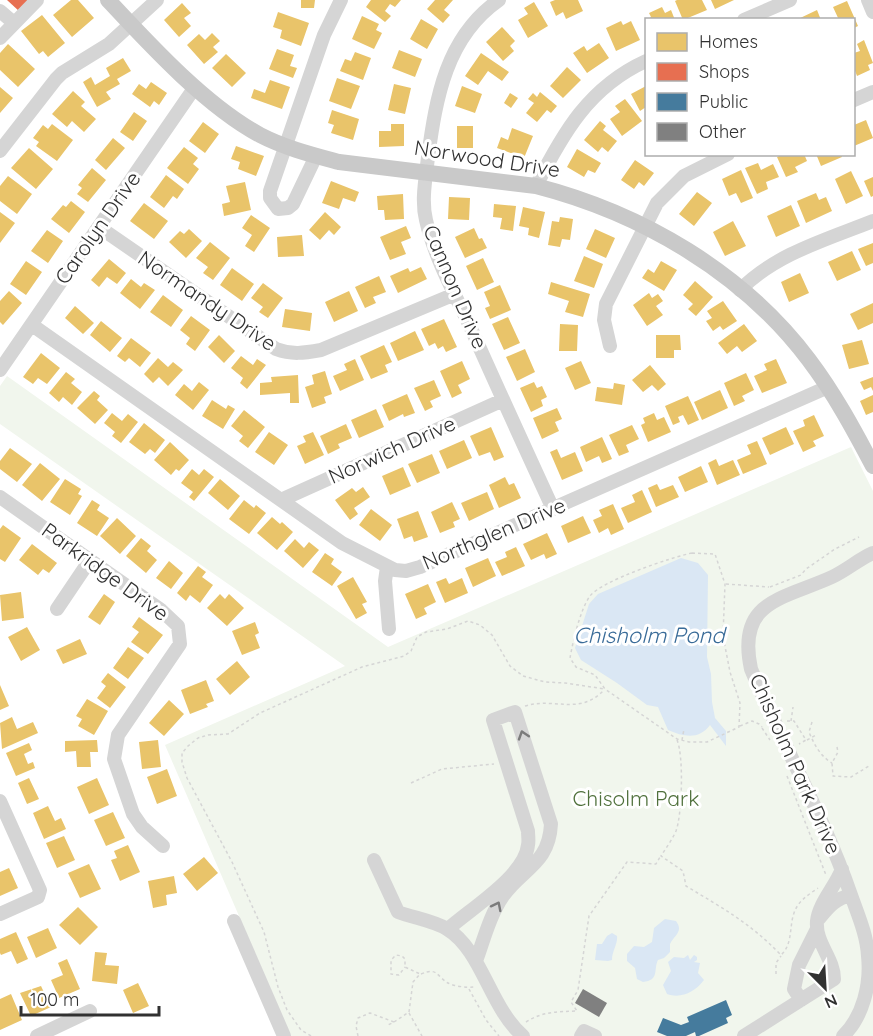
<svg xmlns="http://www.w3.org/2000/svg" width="873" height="1036" font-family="Quicksand,sans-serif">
<rect width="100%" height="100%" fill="#fff"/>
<path fill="#f1f6ed" d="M7,376L388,647L851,447L873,491V1036H291L165,745L345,666L0,424V386Z"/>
<path fill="#dae7f4" d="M681,558L698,563L708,575L707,657L711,674L712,702L715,718L726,731V746L710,725C699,740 684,737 668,730L658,707L647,705L617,683L581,660L575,648L589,604L598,594Z
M665,919L676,921C684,932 674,935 670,944V952L664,958L658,960C653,970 660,980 643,982L637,979L635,968L627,961V954L634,946L644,947L652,942L654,928Z
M612,933L617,936C618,944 612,951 612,960L608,961L595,960L597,944H602L607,936Z
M688,955L690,960L694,955L697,957V960L694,962L700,963L698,973L704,980C695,992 681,999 667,994L663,985L671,971L668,962L674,957L684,958Z"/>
<path fill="#e9c46a" d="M71,0H78L94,18L72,37L53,15Z
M301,0H315L314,8H301Z
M371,0H401L395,7L390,4L385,11L391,16L385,22L366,7Z
M435,0H453L444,10L450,15L443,23L427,9Z
M555,0H578L583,11L566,19L563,12L556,16L550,2Z
M677,0H702L707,10L683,20L675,1Z
M711,0H734L715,9Z
M847,1L858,26L854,28V20H839L833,7Z
M534,2L548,26L528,38L518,20L528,14L524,8Z
M182,3L191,13L184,18L191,26L179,37L164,20Z
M662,7L665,13L671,10L675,20H647L651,17L649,13Z
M817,10L821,20H796Z
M278,12L309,23L301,46L280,38L282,30L273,27Z
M42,15L65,43L48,57L43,51L39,54L21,31Z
M362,16L379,24L376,30L382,33L374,49L352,39Z
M421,19L438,29L427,49L410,39Z
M621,21L623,25L631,21L640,40L616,51L606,28Z
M502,27L515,41L510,46L514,51L503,61L486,42Z
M212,33L220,41L213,47L218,52L204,64L187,45L199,34L205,40Z
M864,40L873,63L868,65L870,70L857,76L854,68V53L860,51L857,44Z
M599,43L609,58L587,73L573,53L584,46L587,51Z
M8,44L35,69L18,87L0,70V53Z
M277,49L294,55L290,66L297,68L293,78L269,69Z
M399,50L422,59L415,77L392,68Z
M355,52L371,58L363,80L340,71L345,59L351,61Z
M481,53L509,72L502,81L488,71L478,85L465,76Z
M226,54L246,73L232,87L212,68Z
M123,58L131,71L117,79L120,84L106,92L111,99L97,107L83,82L91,77L95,85L110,76L106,68Z
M567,67L581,80L563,98L550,86Z
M337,78L360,86L351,109L329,101Z
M270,80L290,87L282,109L251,98L254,89L265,93Z
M151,82L167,93L159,105L154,101L150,107L132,94L139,84L146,89Z
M394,84L411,88L405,114L388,110Z
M462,86L482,94L475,113L455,106Z
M646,86V107L640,111L631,94Z
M0,87L13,98L0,113Z
M73,91L85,102L81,106L96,119L84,132L72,121L67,127L52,114Z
M540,92L557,106L551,113L547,110L537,122L526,113L534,103L528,99L533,93L537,97Z
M510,93L518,98L511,108L504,103Z
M625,99L642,121L622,136L610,119L620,112L615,106Z
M332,110L359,119L353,140L331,133L334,125L328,123Z
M134,112L147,121L133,141L120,132Z
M866,120L873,138L854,146V125Z
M600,121L606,126L603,130L617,141L608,152L602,147L598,152L584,140Z
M203,122L219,134L205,153L189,141Z
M52,124L73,140L57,161L36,146L39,142L33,138L43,125L48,129Z
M391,124H404V146L379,147V131H391Z
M457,126H473V148H457Z
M512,128L533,136L524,158L497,148L501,137L508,140Z
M113,138L125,148L106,170L95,160Z
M236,146L264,156L256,176L238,169L240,162L231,159Z
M184,147L198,158L193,164L199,169L188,184L167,168Z
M29,148L53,169L36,189L11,168Z
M577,149L601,163L595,173L588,170L584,177L567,167Z
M783,154H804L807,161L795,167L798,172L786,177L777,157Z
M816,154H841L842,157L821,166Z
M635,160L654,173L644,186L639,182L634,189L621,180Z
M758,163L761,170L773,164L779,177L766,182L768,189L757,194L745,168Z
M92,168L106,180L88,202L77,194L82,188L78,185Z
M741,170L753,198L741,203L736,193L729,196L722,179Z
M851,171L863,196L846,204L835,179Z
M166,175L184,189L177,199L173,196L164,208L150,197Z
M8,176L32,194L17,214L0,201V186Z
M873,177V196L871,197L864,181Z
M331,181L359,192L355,202L343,198L339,209L322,203Z
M245,182L251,210L224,216L222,204L230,202L226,186Z
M697,192L712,203L694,226L679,214Z
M816,193L819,200L826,197L832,211L806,223L797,201Z
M403,194L404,219L385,220L384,210H378L377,196Z
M449,197L470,198L469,220L448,219Z
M71,201L85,212L69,233L51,219L63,205L66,207Z
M144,203L168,221L154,239L130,221Z
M494,204L516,206L513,231L500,229L502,218L493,217Z
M791,205L800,226L776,237L767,216Z
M523,207L545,212L539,238L528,235L529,228L519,226Z
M0,212L15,223L0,243Z
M325,212L341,227L334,235L329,230L320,240L309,230Z
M251,215L270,228L254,252L245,246L252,235L242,228Z
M560,217L573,219L570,240L562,239L560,247L548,245L552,221L559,222Z
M733,221L746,246L725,256L713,232Z
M406,226L411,238L401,242L406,254L390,260L380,237Z
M474,228L479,239L482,238L487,248L465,258L455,237Z
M189,229L202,241L186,258L169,242L180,231L184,234Z
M595,229L615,238L606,258L586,249Z
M47,230L63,241L48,263L31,251Z
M302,235L304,256L278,257L277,237Z
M210,242L230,258L213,280L203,273L208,267L196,258Z
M873,243V263L866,266L858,249Z
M852,251L861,270L837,281L828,262Z
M584,256L603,264L594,288L574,281Z
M483,258L494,282L477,290L466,266Z
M109,259L126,273L117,284L107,277L99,287L91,280Z
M26,261L42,272L26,295L10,284Z
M661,261L677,270L664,291L642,278L648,269L654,273Z
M421,267L427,279L398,293L390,276L408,268L410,272Z
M232,268L254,284L242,301L220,285Z
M800,273L809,293L789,302L781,282Z
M379,276L386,292L373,297L376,303L365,308L355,287Z
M131,279L141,287L144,283L155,290L140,309L120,293Z
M695,281L713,297L696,316L688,309L693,304L683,295Z
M551,282L590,294L583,317L565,312L569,301L548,294Z
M263,283L283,298L268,318L259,312L263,307L251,298Z
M500,285L511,310L490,319L485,308L490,306L484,292Z
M9,291L22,303L3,325L0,322V301Z
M349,291L358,311L334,322L325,302Z
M649,293L652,298L658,294L663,301L656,306L663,315L647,326L633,305Z
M163,295L183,310L171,327L150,312Z
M723,301L737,321L723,330L720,326L713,331L706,321L712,318L707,311Z
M873,303V323L858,330L850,314Z
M75,306L94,323L83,334L65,318Z
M285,309L312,313L310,331L282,327Z
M191,316L210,330L195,351L186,344L190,338L180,330Z
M508,317L520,343L504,350L492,324Z
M444,319L457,347L446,352L443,346L438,349L435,343L429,346L421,329Z
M101,321L122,338L110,352L90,335Z
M560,324L578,325L577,351H559Z
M744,324L757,341L742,352L737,346L727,354L718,343Z
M415,331L424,350L398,361L390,343Z
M219,335L235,351L224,363L208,347Z
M656,335H680L681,350H674V358H656Z
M131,338L151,353L140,367L129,358L125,362L117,356Z
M862,340L869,364L849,369L842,345Z
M384,345L392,362L385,365L388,372L371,379L360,356Z
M525,349L535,372L517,381L506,357Z
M41,353L60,368L47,384L38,378L33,384L23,377Z
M241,356L253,365L257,359L266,365L247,389L240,383L243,378L231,368Z
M158,358L168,367L173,362L183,370L168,386L159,377L153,383L144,374Z
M355,359L364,380L340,391L333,376L347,370L344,364Z
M776,359L787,383L762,393L754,376L767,370L764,364Z
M462,361L470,379L458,385L462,393L452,398L440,371Z
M581,361L591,383L575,390L565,368Z
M650,365L666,384L658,391L652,385L643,392L632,380Z
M325,371L332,394L324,397L326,403L312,408L305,387L314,384L312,375Z
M66,372L75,379L71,383L82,392L72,405L63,397L59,402L49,393Z
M746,373L754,390L742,396L745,401L734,406L724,383Z
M298,375L299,403H290V393L260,395V383L272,382L271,377Z
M873,377V391L871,387L864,390L860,382Z
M434,380L441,396L430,401L433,407L425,411L414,388Z
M199,382L209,390L193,410L175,395L184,384L192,391Z
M534,382L537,388L542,386L547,397L541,400L543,406L531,412L520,388Z
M614,383L625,385L622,405L595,401L597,387L613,389Z
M720,390L728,408L702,420L694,402Z
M94,391L100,396L97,400L108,410L95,424L77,408Z
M407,394L415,413L404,417L403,414L389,421L382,405Z
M873,395V412L866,415L860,401Z
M688,396L699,420L688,425L683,415L678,417L680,422L673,425L665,406Z
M212,400L226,409L228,405L235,409L223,429L202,416Z
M557,408L562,419L555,422L559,431L542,439L533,418Z
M376,409L384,427L359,438L351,420Z
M244,410L265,427L248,448L239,441L243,436L231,426Z
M112,413L122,421L128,414L138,422L121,443L112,436L115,432L104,423Z
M654,413L657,420L664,417L671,432L648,442L641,425L645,423L643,418Z
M814,415L824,436L813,441L816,446L803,452L793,431L805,426L803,420Z
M144,423L165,440L155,453L150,449L145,454L129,442Z
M346,424L352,438L338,444L340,448L328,454L320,436Z
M632,425L639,439L626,445L629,452L619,456L609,435Z
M491,427L504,457L494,461L490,452L479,456L470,436Z
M786,427L794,444L770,455L762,438Z
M269,432L288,445L274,465L255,452Z
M313,432L324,455L305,464L297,446L306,442L303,436Z
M602,437L612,459L602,463L599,456L586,462L580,447Z
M464,440L472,458L447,469L439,451Z
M757,441L767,464L743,474L737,460L751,454L747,445Z
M170,442L189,460L179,471L176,469L171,475L154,460Z
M10,448L32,464L17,482L0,469V461Z
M557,449L561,458L575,452L583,471L562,480L550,452Z
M432,454L440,473L417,483L408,464Z
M716,459L719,466L733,460L740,475L717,485L708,463Z
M40,463L60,479L42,501L22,485Z
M701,466L708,482L685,492L678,477Z
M403,467L411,486L390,495L382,476Z
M192,469L199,475L204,469L214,477L194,501L189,497L193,492L181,483Z
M505,477L509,485L514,483L521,498L499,508L489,485Z
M65,479L81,489L78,494L82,496L70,515L50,502Z
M220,479L240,496L228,510L208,493Z
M657,484L660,490L673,485L679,497L656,507L648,488Z
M363,487L370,497L354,508L358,514L350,520L335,500L352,488L356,492Z
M642,490L652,512L628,523L621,508L635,502L632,495Z
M487,492L494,509L469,521L461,503Z
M92,500L100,505L97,510L109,518L97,536L77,523Z
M244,500L254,508L256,505L266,513L249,534L229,519Z
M452,502L460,519L453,522L455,527L440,533L431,512Z
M613,504L624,529L611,535L608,528L599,533L593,520L602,516L599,510Z
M371,509L392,525L380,541L359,525Z
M418,511L428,537L414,542L412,536L404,539L397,519Z
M583,516L591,533L568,543L561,526Z
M272,517L280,524L282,522L293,532L277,550L257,533Z
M117,518L136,536L120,554L100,536Z
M3,525L21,538L5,562L0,559V529Z
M547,533L557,554L546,559L544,554L531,560L523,544Z
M141,538L151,546L147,551L157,560L146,573L126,556Z
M295,539L304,548L309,542L319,550L303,568L284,551Z
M32,544L57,563L49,573L43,569L38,575L19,560Z
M516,547L525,566L502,576L495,562L507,557L505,552Z
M325,553L334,559L331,564L342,572L332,586L312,572Z
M488,558L496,576L473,587L465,568Z
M169,561L183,573L171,589L156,578Z
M198,566L206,572L202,577L213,585L200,603L190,595L186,601L177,593Z
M353,577L367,602L362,604L367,613L356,619L337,586Z
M446,578L449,584L462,578L468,593L445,603L436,582Z
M428,584L436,602L424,608L427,614L416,619L405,594Z
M21,592L24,618L2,621L0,595Z
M104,594L115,602L100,625L88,617Z
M220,594L225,599L229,594L244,608L227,626L207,608Z
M139,617L163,635L148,654L131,642L139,632L132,627Z
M255,622L259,633L255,635L260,648L242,655L232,631Z
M27,627L40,650L21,661L8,637Z
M80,639L87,654L63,664L56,650Z
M128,647L144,658L128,679L113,668Z
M237,661L250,677L230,695L216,679Z
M108,673L126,687L110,708L97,698L106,686L101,682Z
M206,680L214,701L206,704L208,707L190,714L181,690Z
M0,685L9,706L0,710Z
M87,699L108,711L94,735L78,726L82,719L76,716Z
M169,700L184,714L164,736L149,723Z
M12,717L17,729L33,722L38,733L2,749L0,723Z
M97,740L98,752H90L91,767H77L76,751L65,752V741Z
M158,740L161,767L142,769L139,742Z
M29,743L32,750L24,754L28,764L33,762L35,768L16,776L6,753Z
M167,769L177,796L157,804L147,777Z
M29,778L39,799L27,804L18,783Z
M97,778L109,805L89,814L77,787Z
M48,806L55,821L61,818L66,829L44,839L33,813Z
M113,812L125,838L106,846L94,820Z
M64,836L75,860L57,868L46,843Z
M128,845L140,872L120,881L111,860L117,858L114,851Z
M204,857L218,873L197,891L183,874Z
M89,864L101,889L80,898L68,873Z
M9,868L18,888L0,896V872Z
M174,876L177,893L166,895L167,905L153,908L148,881Z
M78,907L98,927L80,945L59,925Z
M48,928L57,948L36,958L27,937Z
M16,932L28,959L17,964L11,951L1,955L0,953V939Z
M95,952L107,953L105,965L119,966L117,984L92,981Z
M67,959L80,989L59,998L51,980L63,975L58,963Z
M138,983L149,1006L133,1013L123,990Z
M41,986L51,1007L31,1016L20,993Z
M11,994L22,1020L0,1030V999Z"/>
<path fill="#e76f51" d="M7,0H30L20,12Z"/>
<path fill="#457b9d" d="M726,1000L732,1015L726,1018L728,1023L699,1036H696L695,1032L686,1036H667L657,1032L663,1018L681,1025L689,1022L687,1017Z"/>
<path fill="#808080" d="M583,989L607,1003L599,1017L575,1003Z"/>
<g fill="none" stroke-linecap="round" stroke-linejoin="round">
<path stroke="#d5d5d5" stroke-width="1.5" stroke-dasharray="3 3" stroke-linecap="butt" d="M692,553L715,554L725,584L723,636L730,672L740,703L739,727L707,742H689L677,739L605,689L595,675L576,667L570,658C573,641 580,610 590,596C601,581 672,557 692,553Z
M726,584L769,587
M770,587L801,575L806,569L835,549L859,537
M525,706C555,697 579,716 604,690
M787,721H794L806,740L799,744
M791,721L793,707
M812,722L809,732C814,744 820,756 832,763
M740,726L752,721L759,724L762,727
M762,728L770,740
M677,740C684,756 682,815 676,831C672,840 666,848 661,856L683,871L686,886C724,909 750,923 781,955C793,944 789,927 794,913C798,901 808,895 818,888
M682,740L684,729
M807,740L816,735
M837,747L838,752L832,763L833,776L851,777L869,766
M787,776L826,875
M411,783L442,769L494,764
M421,974C438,967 436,976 448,983C453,986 467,988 474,987
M776,974V963L781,956
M469,989L486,1020L499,1036
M409,1013L422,1036
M394,1022L409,1012L413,982L420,974L405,967V959L402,956L396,955L391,960V974L399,975L405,967
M526,1022C543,1011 558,1012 577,1011L571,1002L578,990L589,916L627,862L656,864L660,857
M311,1036L301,1030L287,1010L278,987L264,932L232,862L187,778L182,762V753L188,746L198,738L208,735L228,734L260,713L362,667L404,656L411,651L417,637L426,632L447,629L468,621L480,625L492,635L510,666L523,676L545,682L565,683L605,689
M358,1036L356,1026L358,1018L370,1013L394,1022L388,1025"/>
<path stroke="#d5d5d5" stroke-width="14" d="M499,0C446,37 436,98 428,157C426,177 421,200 426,220C434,256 454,293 470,326C497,387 525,448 553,509
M868,0L873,12
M0,11L14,23
M744,20L790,0
M0,38L37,0
M854,100L873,92
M0,151L56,79L62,73L109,44L157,0
M316,156L293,204L288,208L278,209L270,198V191L324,35L341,0
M536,186C563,133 589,87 646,61
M99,227L276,349C292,355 304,353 321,350L455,294
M740,290C775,254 828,239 873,221
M32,325L342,543L395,570L406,571L420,567L828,387
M610,346L604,320L606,304L657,203L684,176L728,154
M0,370L195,87
M0,497L161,610L178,626L180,644L118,735L114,759L133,814L142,827L163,846
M281,500L503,400
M387,567L385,581L389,629
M57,609L90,560
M0,801L40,890L38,897L0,914
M374,860L398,912C414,918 434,921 447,929C482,950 490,1008 523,1036
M842,869C835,887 819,903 817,921C828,908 834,899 851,895
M234,921L284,1036
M448,929C470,909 525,876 528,845C529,841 528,836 528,831L493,720L515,712L551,824C549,864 523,868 503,896C490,915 484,939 476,961
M801,1000L794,989L799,965L816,931
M37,1036L90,1011
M581,1036L584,1031L595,1036
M744,1036L834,979C834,958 815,943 817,921
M843,1036C863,1017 871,984 868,956C867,935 858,915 851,895C824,817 783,745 751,669C736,600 784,599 832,577C847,570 859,559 873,553"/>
<path stroke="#c9c9c9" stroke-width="16" d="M108,0C150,45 206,106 260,135C285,148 313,155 339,162L536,186C641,213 743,272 809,360C834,393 854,430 873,466"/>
</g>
<defs><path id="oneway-chevron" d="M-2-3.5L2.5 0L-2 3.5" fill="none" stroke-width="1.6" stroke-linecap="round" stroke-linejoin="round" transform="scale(1.5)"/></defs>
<g stroke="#7b7b7b">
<use href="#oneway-chevron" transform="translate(523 735) rotate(-108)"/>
<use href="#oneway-chevron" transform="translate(497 906) rotate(-63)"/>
</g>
<g text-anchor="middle" stroke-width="6" stroke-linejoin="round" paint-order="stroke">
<g font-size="21" fill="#313131" stroke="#fff">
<text transform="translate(487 159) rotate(9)" y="7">Norwood Drive</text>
<text transform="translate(98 228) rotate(-55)" y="7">Carolyn Drive</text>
<text transform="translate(455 287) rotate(67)" y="7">Cannon Drive</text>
<text transform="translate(207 301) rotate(34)" y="7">Normandy Drive</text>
<text transform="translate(392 450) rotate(-24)" y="7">Norwich Drive</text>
<text transform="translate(494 534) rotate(-23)" y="7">Northglen Drive</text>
<text transform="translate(105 572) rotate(36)" y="7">Parkridge Drive</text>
<text transform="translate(795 764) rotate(66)" y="7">Chisholm Park Drive</text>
</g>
<g font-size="21" fill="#4f703b" stroke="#fff">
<text x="636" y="806">Chisolm Park</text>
</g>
<g font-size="22" font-style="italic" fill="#396b98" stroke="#fff">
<text x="649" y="643">Chisholm Pond</text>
</g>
</g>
<rect x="645" y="18" width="210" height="138" fill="#ffffff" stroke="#adadad" stroke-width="1.5"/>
<rect x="657" y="33" width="30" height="18" fill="#e9c46a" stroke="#adadad" stroke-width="1.5"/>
<text x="699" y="48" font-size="18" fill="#313131">Homes</text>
<rect x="657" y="63" width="30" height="18" fill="#e76f51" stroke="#adadad" stroke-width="1.5"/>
<text x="699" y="78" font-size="18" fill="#313131">Shops</text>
<rect x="657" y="93" width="30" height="18" fill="#457b9d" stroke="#adadad" stroke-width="1.5"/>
<text x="699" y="108" font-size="18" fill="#313131">Public</text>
<rect x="657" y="123" width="30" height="18" fill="#808080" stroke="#adadad" stroke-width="1.5"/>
<text x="699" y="138" font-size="18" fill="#313131">Other</text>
<g transform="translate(825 988) rotate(156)" stroke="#ffffff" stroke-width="4.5" paint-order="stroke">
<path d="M0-4.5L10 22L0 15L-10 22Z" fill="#313131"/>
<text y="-9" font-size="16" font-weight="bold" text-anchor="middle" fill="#313131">N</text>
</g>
<path d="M21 1006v9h138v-9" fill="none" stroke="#313131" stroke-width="3"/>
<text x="30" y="1006" font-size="18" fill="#313131" stroke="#ffffff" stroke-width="4.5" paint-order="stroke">100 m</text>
</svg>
